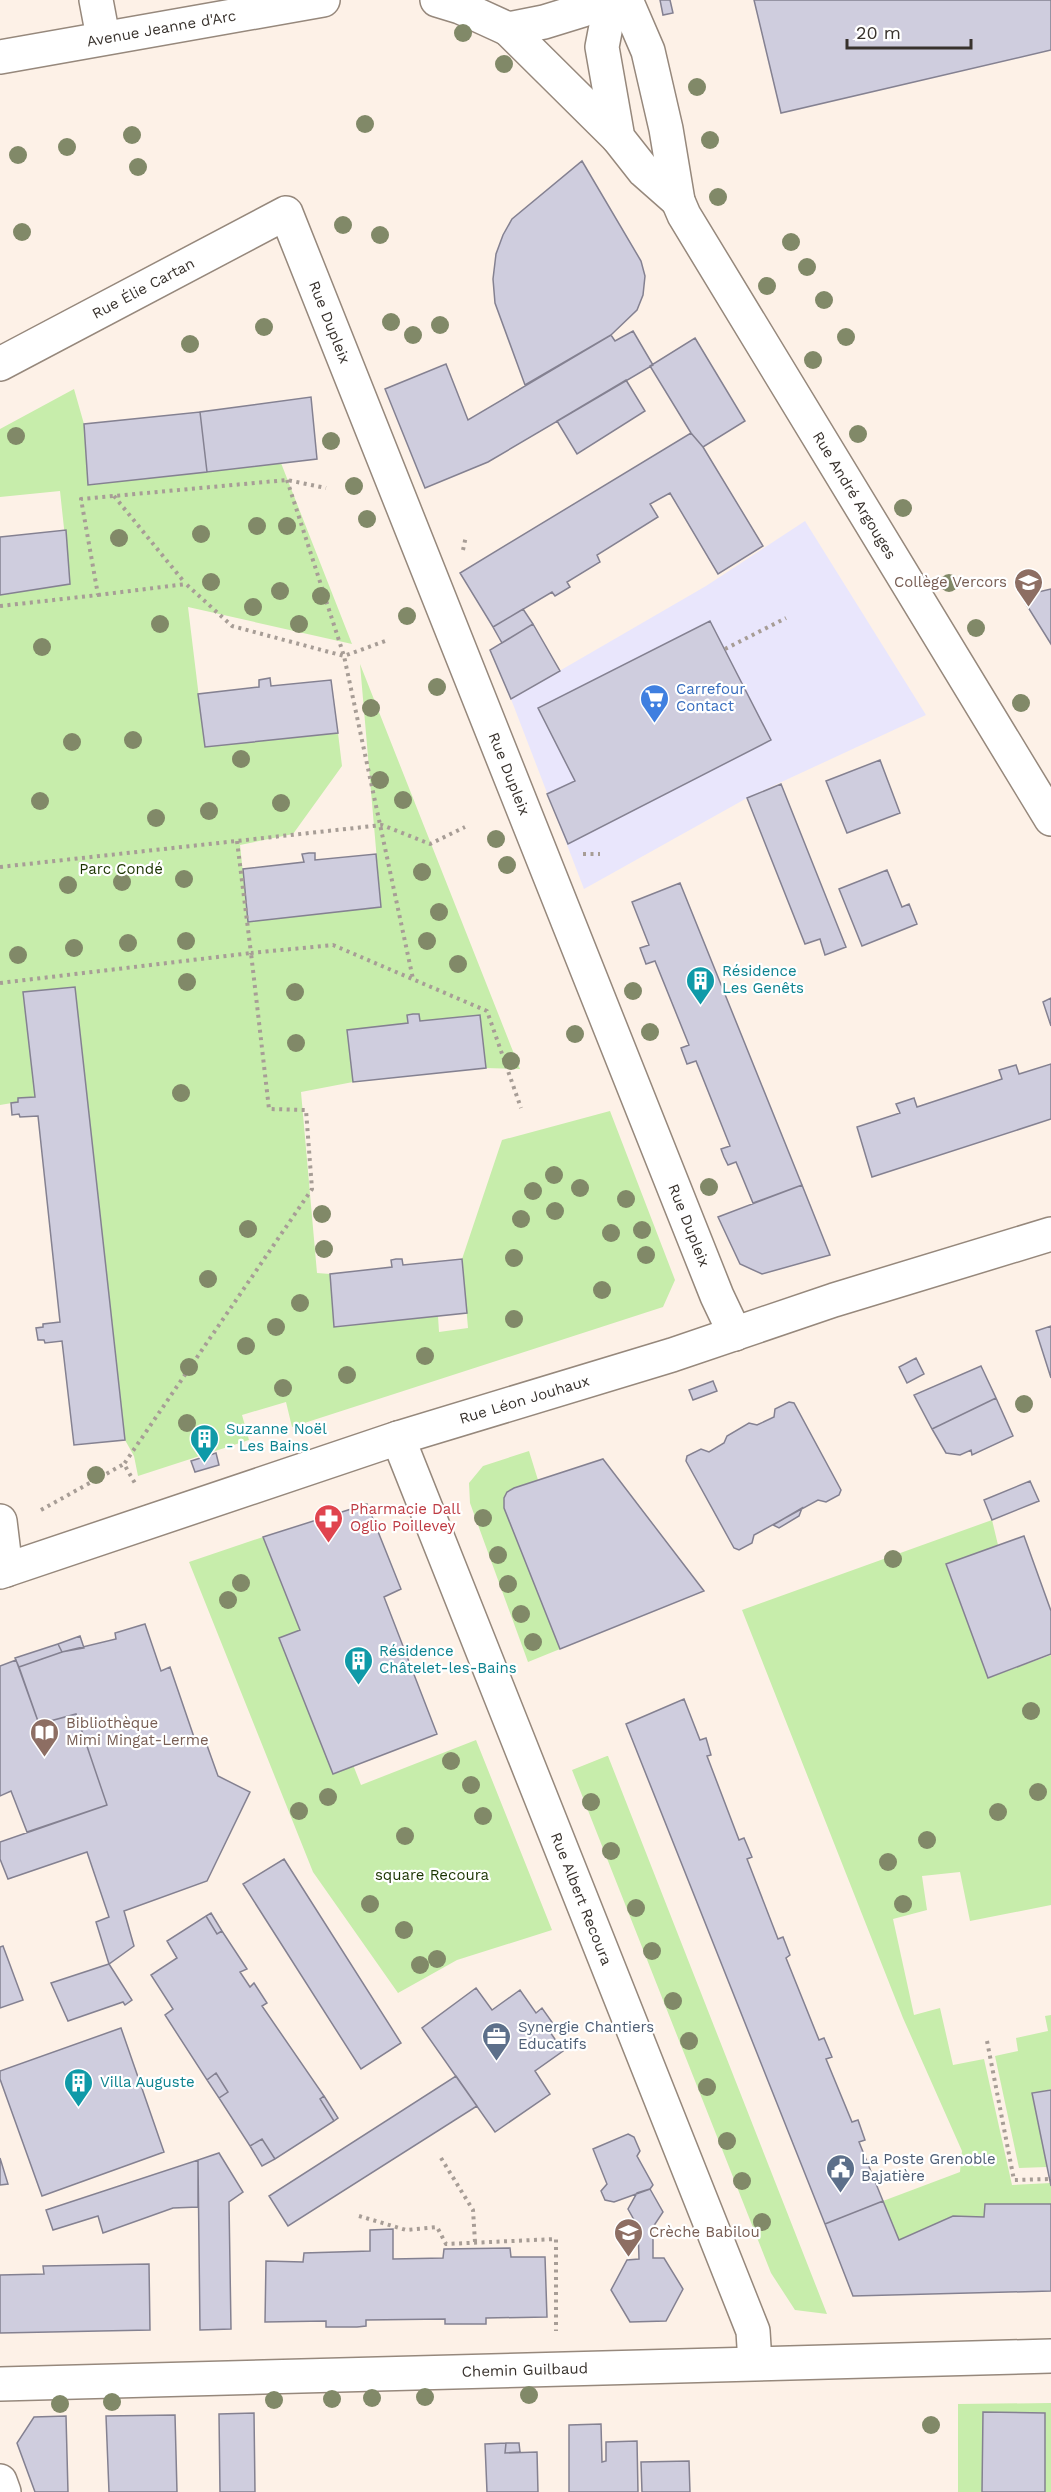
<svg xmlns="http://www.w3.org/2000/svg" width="1051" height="2492" font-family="'Work Sans',sans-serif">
<rect width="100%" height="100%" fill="#fdf1e7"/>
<path fill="#e9e6fc" d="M805,521L926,715L747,798L584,889L511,699L706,586Z"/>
<path fill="#c7edab" d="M74,389L84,424L89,485L281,463L352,644L188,607L205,747L338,733L342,766L293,834L240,845L248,921L381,907L360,664L520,1069L486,1068L480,1015L420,1021L419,1014L407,1015L408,1023L347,1030L353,1082L301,1092L317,1273L330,1274L334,1327L438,1316L439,1332L468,1328L462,1259L502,1140L610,1111L675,1280L663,1307L292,1427L286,1402L242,1415L249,1440L138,1476L134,1456L125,1440L75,987L24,992L35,1097L18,1098V1102L0,1105V594L70,584L60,491L0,497V429Z
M529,1451L538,1480L507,1492L504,1503L560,1649L528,1662L470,1503L469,1483L483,1466Z
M992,1520L998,1545L946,1565L988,1678L1051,1655V1905L970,1921L960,1872L922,1876L927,1910L893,1919L914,2015L940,2008L953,2065L984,2059L1012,2185L1051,2183V2204H985L984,2217L953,2216L899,2240L883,2201L960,2172L962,2151L903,2018L742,1610Z
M263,1537L361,1785L476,1740L552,1930L457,1960L398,1993L313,1872L189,1562Z
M607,1756H608L827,2314L795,2310L771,2273L572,1770Z
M1051,2015V2089L1032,2094L1047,2167L1019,2168L995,2056L1018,2051L1016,2038L1048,2031L1045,2016Z
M1051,2403V2492H958V2404Z"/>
<path fill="#cfcdde" stroke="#848191" stroke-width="1.5" d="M660,0H670L673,13L663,15Z
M754,0H1051V50L781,113Z
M582,161L641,261L645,276L643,295L637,310L611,335L525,385L495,303L493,279L496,254L503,235L512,219Z
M633,331L653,365L488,462L425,488L385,389L446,364L468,420L611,335L615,341Z
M695,338L745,421L703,447L691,433L650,366Z
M626,380L645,411L577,454L557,421Z
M311,397L317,459L207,472L200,412Z
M200,412L207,472L88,485L84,424Z
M691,433L703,447L763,546L718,574L670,493L650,504L658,517L597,555L600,562L567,582L570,587L555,596L552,592L493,627L460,573Z
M66,530L70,584L0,595V537Z
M1051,589V644L1021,596Z
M523,609L533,624L502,643L493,627Z
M710,621L771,740L568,844L547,794L575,781L538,708Z
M533,624L560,671L511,699L490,650Z
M270,678L271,686L331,680L338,733L205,747L198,694L259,687V680Z
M880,760L900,813L847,833L826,781Z
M781,784L846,947L825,955L820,939L805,944L747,798Z
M309,853H315V860L376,854L381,907L248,922L243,869L304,862L302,854Z
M887,870L902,907L909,904L917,924L862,946L839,889Z
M680,883L802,1185L753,1203L736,1162L728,1165L724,1157L721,1149L730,1146L696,1061L687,1064L681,1048L689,1045L655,961L646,964L640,948L649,945L632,902Z
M75,987L125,1440L74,1445L62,1341L45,1343L44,1340H38L36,1328L43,1327V1324L60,1322L38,1116L20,1117L19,1114L12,1115L11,1103L18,1102V1098L35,1097L23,992Z
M1051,998V1026L1043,1002Z
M413,1014H419L420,1021L480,1015L486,1068L353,1082L347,1030L408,1023L407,1015Z
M1051,1064V1119L872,1177L857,1127L900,1113L896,1104L914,1098L917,1107L1002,1079L999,1070L1016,1065L1019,1074Z
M802,1185L830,1255L762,1274L740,1264L718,1217Z
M396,1259H402L403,1265L462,1259L467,1313L334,1327L330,1274L392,1267L391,1260Z
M1051,1326V1378L1036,1331Z
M916,1358L924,1374L907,1383L899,1367Z
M981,1366L996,1398L932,1429L914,1395Z
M713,1381L717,1391L693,1400L689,1390Z
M996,1398L1013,1436L972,1455L971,1450L960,1455L946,1453L932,1429Z
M789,1402L794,1403L841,1490L839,1495L826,1502L818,1500L754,1535L752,1543L739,1550L734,1548L686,1461L687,1456L701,1449L709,1452L724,1443L727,1436L749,1423L757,1425L774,1417L775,1409Z
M216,1453L219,1465L195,1472L191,1461Z
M603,1459L704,1591L560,1649L504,1508V1498L507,1492L514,1488Z
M1030,1481L1039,1501L992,1520L984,1500Z
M367,1504L401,1589L384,1597L437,1734L333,1774L279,1638L300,1630L263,1537Z
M802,1508L799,1516L779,1528L773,1525Z
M1024,1536L1051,1611V1654L988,1678L946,1564Z
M145,1624L161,1671L170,1667L195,1740L204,1737L218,1776L250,1792L207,1881L124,1911L134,1946L109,1964L96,1922L109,1917L87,1852L8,1879L0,1859V1842L107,1805L76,1714L39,1724L19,1667L62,1652L116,1639L115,1633Z
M80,1636L84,1648L62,1652L58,1644Z
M58,1644L62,1652L19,1667L15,1658Z
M16,1660L39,1724L76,1714L107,1805L27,1832L11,1791L0,1796V1666Z
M684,1699L700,1740L706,1738L711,1755L707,1756L739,1840L744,1838L752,1857L747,1859L778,1939L783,1937L790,1955L786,1958L819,2040L824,2038L832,2057L826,2059L852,2122L858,2120L865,2140L859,2142L883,2201L825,2224L626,1724Z
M284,1859L401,2043L361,2069L243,1884Z
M211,1913L222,1931L217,1934L206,1916Z
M206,1916L217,1934L222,1931L247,1969L240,1972L250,1987L254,1983L267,2003L262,2006L324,2096L320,2099L334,2121L275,2159L262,2139L250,2146L219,2098L228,2092L216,2073L207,2080L165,2015L173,2009L151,1975L177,1958L167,1941Z
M3,1946L23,2000L0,2008V1947Z
M109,1964L132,2000L125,2005L123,2002L68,2021L51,1983Z
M476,1988L492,2010L520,1990L536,2013L542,2008L554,2025L548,2029L563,2051L535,2071L550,2094L495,2132L422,2028Z
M121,2028L164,2152L42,2196L0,2079V2071Z
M216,2073L228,2092L219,2098L207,2080Z
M456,2076L477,2106L288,2226L269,2196Z
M1051,2090V2186L1032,2093Z
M324,2096L338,2118L334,2121L320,2099Z
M628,2134L634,2137L640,2151L637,2156L653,2185L650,2189L614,2202L605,2200L601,2191L607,2184L593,2149Z
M262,2139L275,2159L262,2166L250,2146Z
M219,2153L243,2192L229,2202L231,2329L200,2330L198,2160Z
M0,2158L8,2184L0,2185Z
M198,2160V2207L173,2208L103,2233L98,2216L53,2230L46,2210Z
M650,2189L663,2212L653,2227V2258H664L683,2289L666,2321L630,2322L611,2290L627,2260L639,2259L638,2227L628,2209L637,2193Z
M883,2201L899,2240L953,2216L984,2217L985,2204H1051V2291L853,2296L825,2224Z
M393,2229V2259L443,2258L444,2249L510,2248L511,2257H545L547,2317L486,2318V2324H445V2319L366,2320V2326L357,2327H326V2321L265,2322L266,2261L303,2262L304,2253L370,2251V2230Z
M149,2264L150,2330L0,2333V2275L44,2274L43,2266Z
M983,2412L1045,2413V2492H982Z
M254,2413L255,2492H220L219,2414Z
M175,2415L177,2492H109L106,2416Z
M66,2416L68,2492H35L17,2443L34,2417Z
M601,2424L602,2462L606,2461V2442L637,2441L638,2492H569V2425Z
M506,2443L505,2453L537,2452L538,2492H487L485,2444Z
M506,2443H519L520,2452L505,2453Z
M689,2461L690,2492H642L641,2462Z"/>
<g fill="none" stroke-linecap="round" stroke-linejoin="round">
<defs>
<g id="minor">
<path d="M96,0L103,37"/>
<path d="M437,0L460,7L508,29L544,22L583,10L592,0"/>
<path d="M611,0L602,47L618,138L644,171L678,201"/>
<path id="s1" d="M626,0L648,51L666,129L678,201L684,215L1051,819"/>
<path d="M508,29L618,138"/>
<path id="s2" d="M0,57L323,0"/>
<path id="s3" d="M0,364L286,213L717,1296L735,1334"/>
<path id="s4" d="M398,1438L753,2331L755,2363"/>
<path d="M0,1521L6,1570"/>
<path id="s5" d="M0,2384L1051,2356"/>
<path d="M0,2481L4,2492"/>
</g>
<g id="tertiary">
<path id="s6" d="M0,1572L398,1438L672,1355L834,1300L1051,1234"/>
</g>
</defs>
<use href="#minor" stroke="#96887c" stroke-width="36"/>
<use href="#tertiary" stroke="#96887c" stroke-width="36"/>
<path stroke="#a79d96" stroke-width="4" stroke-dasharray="3 4.5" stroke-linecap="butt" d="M287,480L344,656L413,979
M114,496L185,583
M463,550L466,536
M98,595L186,584L232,626L344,656L388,640
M0,606L98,595L81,499L287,480L326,488
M725,649L786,618
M237,841L251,953L333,945L487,1011L521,1108
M583,854H600
M0,867L382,825L430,844L465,827
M0,983L251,953L269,1109L306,1110L312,1189L124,1464L136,1485
M41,1510L124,1464
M987,2041L1014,2180L1050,2179
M441,2158L473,2210L475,2242
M359,2216L406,2230L437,2227L446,2244L556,2239V2331"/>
<use href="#minor" stroke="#fff" stroke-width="33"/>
<use href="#tertiary" stroke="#fff" stroke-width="33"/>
</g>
<g fill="#818968">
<circle cx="463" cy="33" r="9"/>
<circle cx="504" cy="64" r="9"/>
<circle cx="697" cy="87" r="9"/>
<circle cx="365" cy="124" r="9"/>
<circle cx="132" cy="135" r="9"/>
<circle cx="710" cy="140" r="9"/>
<circle cx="67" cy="147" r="9"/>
<circle cx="18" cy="155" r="9"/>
<circle cx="138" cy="167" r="9"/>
<circle cx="718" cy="197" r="9"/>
<circle cx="343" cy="225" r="9"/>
<circle cx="22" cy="232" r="9"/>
<circle cx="380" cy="235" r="9"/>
<circle cx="791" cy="242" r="9"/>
<circle cx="807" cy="267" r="9"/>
<circle cx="767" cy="286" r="9"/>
<circle cx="824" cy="300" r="9"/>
<circle cx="391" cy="322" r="9"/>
<circle cx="440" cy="325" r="9"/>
<circle cx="264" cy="327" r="9"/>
<circle cx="413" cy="335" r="9"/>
<circle cx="846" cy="337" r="9"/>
<circle cx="190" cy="344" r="9"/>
<circle cx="813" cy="360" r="9"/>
<circle cx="858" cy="434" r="9"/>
<circle cx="16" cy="436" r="9"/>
<circle cx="331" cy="441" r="9"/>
<circle cx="354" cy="486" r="9"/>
<circle cx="903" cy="508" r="9"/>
<circle cx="367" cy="519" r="9"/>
<circle cx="257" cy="526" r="9"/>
<circle cx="287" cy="526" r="9"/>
<circle cx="201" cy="534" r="9"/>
<circle cx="119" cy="538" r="9"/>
<circle cx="211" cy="582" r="9"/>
<circle cx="949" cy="583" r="9"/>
<circle cx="280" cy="591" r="9"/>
<circle cx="321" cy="596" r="9"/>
<circle cx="253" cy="607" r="9"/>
<circle cx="407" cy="616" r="9"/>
<circle cx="160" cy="624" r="9"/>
<circle cx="299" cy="624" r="9"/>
<circle cx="976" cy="628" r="9"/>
<circle cx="42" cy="647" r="9"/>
<circle cx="437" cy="687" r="9"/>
<circle cx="1021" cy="703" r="9"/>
<circle cx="371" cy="708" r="9"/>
<circle cx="133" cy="740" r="9"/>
<circle cx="72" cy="742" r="9"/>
<circle cx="241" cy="759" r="9"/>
<circle cx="380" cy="780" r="9"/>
<circle cx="403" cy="800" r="9"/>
<circle cx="40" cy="801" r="9"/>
<circle cx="281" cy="803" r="9"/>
<circle cx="209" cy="811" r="9"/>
<circle cx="156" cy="818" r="9"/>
<circle cx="496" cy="839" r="9"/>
<circle cx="507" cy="865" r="9"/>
<circle cx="422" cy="872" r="9"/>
<circle cx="184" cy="879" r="9"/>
<circle cx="122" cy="882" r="9"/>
<circle cx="68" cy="885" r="9"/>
<circle cx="439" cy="912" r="9"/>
<circle cx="186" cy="941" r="9"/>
<circle cx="427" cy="941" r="9"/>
<circle cx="128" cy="943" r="9"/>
<circle cx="74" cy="948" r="9"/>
<circle cx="18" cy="955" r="9"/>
<circle cx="458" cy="964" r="9"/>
<circle cx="187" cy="982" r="9"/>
<circle cx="633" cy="991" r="9"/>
<circle cx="295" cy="992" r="9"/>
<circle cx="650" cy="1032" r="9"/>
<circle cx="575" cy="1034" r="9"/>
<circle cx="296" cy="1043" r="9"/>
<circle cx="511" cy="1061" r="9"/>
<circle cx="181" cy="1093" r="9"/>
<circle cx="554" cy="1175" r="9"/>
<circle cx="709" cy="1187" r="9"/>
<circle cx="580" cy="1188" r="9"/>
<circle cx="533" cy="1191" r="9"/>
<circle cx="626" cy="1199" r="9"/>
<circle cx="555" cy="1211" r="9"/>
<circle cx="322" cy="1214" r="9"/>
<circle cx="521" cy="1219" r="9"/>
<circle cx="248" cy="1229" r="9"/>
<circle cx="642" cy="1230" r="9"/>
<circle cx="611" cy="1233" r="9"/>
<circle cx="324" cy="1249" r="9"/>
<circle cx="646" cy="1255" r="9"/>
<circle cx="514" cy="1258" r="9"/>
<circle cx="208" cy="1279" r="9"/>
<circle cx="602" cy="1290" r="9"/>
<circle cx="300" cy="1303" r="9"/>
<circle cx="514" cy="1319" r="9"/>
<circle cx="276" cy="1327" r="9"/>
<circle cx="246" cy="1346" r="9"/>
<circle cx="425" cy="1356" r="9"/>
<circle cx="189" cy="1367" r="9"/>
<circle cx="347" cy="1375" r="9"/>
<circle cx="283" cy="1388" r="9"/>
<circle cx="1024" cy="1404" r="9"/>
<circle cx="187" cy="1423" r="9"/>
<circle cx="96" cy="1475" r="9"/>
<circle cx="483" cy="1518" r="9"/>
<circle cx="498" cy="1555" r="9"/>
<circle cx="893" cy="1559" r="9"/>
<circle cx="241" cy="1583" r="9"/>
<circle cx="508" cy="1584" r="9"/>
<circle cx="228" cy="1600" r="9"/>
<circle cx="521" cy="1614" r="9"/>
<circle cx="533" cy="1642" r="9"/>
<circle cx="1031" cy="1711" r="9"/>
<circle cx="451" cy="1761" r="9"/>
<circle cx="471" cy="1785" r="9"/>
<circle cx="1038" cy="1792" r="9"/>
<circle cx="328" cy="1797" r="9"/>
<circle cx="591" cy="1802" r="9"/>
<circle cx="299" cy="1811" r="9"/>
<circle cx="998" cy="1812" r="9"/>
<circle cx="483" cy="1816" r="9"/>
<circle cx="405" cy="1836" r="9"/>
<circle cx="927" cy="1840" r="9"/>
<circle cx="611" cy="1851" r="9"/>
<circle cx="888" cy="1862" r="9"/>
<circle cx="370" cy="1904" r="9"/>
<circle cx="903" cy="1904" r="9"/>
<circle cx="636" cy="1908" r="9"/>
<circle cx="404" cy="1930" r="9"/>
<circle cx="652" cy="1951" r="9"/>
<circle cx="437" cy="1959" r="9"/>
<circle cx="420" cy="1965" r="9"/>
<circle cx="673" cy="2001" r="9"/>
<circle cx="689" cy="2041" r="9"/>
<circle cx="707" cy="2087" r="9"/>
<circle cx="727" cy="2141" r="9"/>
<circle cx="742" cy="2181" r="9"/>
<circle cx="762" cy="2222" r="9"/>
<circle cx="529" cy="2395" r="9"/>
<circle cx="425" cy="2397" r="9"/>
<circle cx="372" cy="2398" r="9"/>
<circle cx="332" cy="2399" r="9"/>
<circle cx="274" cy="2400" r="9"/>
<circle cx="112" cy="2402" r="9"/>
<circle cx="60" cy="2404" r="9"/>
<circle cx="931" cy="2425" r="9"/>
</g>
<defs>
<symbol id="school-pin" viewBox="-11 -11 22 30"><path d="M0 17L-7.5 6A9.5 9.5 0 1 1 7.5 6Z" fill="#8d6e63" stroke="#fff"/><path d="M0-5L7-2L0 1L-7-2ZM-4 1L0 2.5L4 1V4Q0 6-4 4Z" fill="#fff"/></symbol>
<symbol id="supermarket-pin" viewBox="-11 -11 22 30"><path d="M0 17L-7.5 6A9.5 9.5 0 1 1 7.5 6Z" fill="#3f7fe0" stroke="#fff"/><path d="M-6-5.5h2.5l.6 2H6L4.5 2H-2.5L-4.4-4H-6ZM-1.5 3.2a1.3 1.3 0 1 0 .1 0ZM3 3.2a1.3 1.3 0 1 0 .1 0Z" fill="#fff"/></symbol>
<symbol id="building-pin" viewBox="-11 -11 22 30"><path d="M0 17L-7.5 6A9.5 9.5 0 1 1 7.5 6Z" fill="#0f9aa8" stroke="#fff"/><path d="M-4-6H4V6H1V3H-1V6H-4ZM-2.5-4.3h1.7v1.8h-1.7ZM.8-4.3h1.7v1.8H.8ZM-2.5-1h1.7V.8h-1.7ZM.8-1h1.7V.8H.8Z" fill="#fff"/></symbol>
<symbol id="pharmacy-pin" viewBox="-11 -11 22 30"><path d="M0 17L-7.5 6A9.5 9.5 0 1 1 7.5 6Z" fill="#e0444e" stroke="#fff"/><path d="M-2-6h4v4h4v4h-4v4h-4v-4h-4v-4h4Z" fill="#fff"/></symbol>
<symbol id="library-pin" viewBox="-11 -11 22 30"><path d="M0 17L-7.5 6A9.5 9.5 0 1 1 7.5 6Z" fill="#8d6e63" stroke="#fff"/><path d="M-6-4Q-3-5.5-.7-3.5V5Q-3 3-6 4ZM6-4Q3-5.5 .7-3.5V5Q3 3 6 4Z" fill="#fff"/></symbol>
<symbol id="office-pin" viewBox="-11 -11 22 30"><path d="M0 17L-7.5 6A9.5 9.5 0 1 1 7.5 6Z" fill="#5c6f8a" stroke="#fff"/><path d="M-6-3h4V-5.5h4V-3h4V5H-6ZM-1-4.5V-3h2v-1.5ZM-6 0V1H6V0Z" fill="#fff"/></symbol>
<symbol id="civic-pin" viewBox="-11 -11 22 30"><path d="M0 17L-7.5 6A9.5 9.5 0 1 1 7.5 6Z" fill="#5c6f8a" stroke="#fff"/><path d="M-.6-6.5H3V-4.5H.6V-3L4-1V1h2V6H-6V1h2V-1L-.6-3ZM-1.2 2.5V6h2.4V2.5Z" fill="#fff"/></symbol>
</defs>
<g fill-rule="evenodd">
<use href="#school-pin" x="1012" y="566" width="33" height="45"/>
<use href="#supermarket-pin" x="638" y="682" width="33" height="45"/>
<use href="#building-pin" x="684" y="964" width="33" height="45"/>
<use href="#building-pin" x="188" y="1422" width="33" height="45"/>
<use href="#pharmacy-pin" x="312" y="1502" width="33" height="45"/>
<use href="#building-pin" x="342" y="1644" width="33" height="45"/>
<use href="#library-pin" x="28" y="1716" width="33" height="45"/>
<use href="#office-pin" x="480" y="2020" width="33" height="45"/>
<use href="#building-pin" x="62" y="2066" width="33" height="45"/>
<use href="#civic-pin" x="824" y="2152" width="33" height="45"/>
<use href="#school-pin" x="612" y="2216" width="33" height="45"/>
</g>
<g text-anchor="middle" stroke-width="4.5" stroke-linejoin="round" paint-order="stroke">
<g font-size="15" fill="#38322d" stroke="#fff">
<text dy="5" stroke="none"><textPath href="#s2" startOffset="164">Avenue Jeanne d'Arc</textPath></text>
<text dy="5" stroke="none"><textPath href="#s3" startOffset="162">Rue Élie Cartan</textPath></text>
<text dy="5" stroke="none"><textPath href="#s3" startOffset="441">Rue Dupleix</textPath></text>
<text dy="5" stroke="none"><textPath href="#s1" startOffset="552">Rue André Argouges</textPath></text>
<text dy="5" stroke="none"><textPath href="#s3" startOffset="927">Rue Dupleix</textPath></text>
<text dy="5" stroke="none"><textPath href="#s3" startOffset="1413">Rue Dupleix</textPath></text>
<text dy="5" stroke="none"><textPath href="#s6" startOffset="552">Rue Léon Jouhaux</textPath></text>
<text dy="5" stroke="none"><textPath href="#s4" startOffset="496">Rue Albert Recoura</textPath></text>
<text dy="5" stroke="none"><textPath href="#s5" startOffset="525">Chemin Guilbaud</textPath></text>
</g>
<g font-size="15" fill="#785e54" stroke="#fff" text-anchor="start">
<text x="1007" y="587" text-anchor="end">Collège Vercors</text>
<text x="66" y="1728">Bibliothèque<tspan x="66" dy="17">Mimi Mingat-Lerme</tspan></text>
<text x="649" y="2237">Crèche Babilou</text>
</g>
<g font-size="15" fill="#366cbe" stroke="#fff" text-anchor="start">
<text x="676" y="694">Carrefour<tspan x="676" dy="17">Contact</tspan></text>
</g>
<g font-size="15" fill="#1b3400" stroke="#fff">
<text x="121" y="874">Parc Condé</text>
<text x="432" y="1880">square Recoura</text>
</g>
<g font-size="15" fill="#0d838f" stroke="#fff" text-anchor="start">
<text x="722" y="976">Résidence<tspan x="722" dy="17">Les Genêts</tspan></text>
<text x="226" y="1434">Suzanne Noël<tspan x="226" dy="17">- Les Bains</tspan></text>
<text x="379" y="1656">Résidence<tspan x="379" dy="17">Châtelet-les-Bains</tspan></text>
<text x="100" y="2087">Villa Auguste</text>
</g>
<g font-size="15" fill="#be3a42" stroke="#fff" text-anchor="start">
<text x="350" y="1514">Pharmacie Dall<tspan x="350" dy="17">Oglio Poillevey</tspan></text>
</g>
<g font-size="15" fill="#4e5e75" stroke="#fff" text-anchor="start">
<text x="518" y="2032">Synergie Chantiers<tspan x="518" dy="17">Educatifs</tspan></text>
<text x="861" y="2164">La Poste Grenoble<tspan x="861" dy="17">Bajatière</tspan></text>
</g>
</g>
<path d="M847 39v9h124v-9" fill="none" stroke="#38322d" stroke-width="3"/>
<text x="856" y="39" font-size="18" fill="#38322d" stroke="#ffffff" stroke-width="4.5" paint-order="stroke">20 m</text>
</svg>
